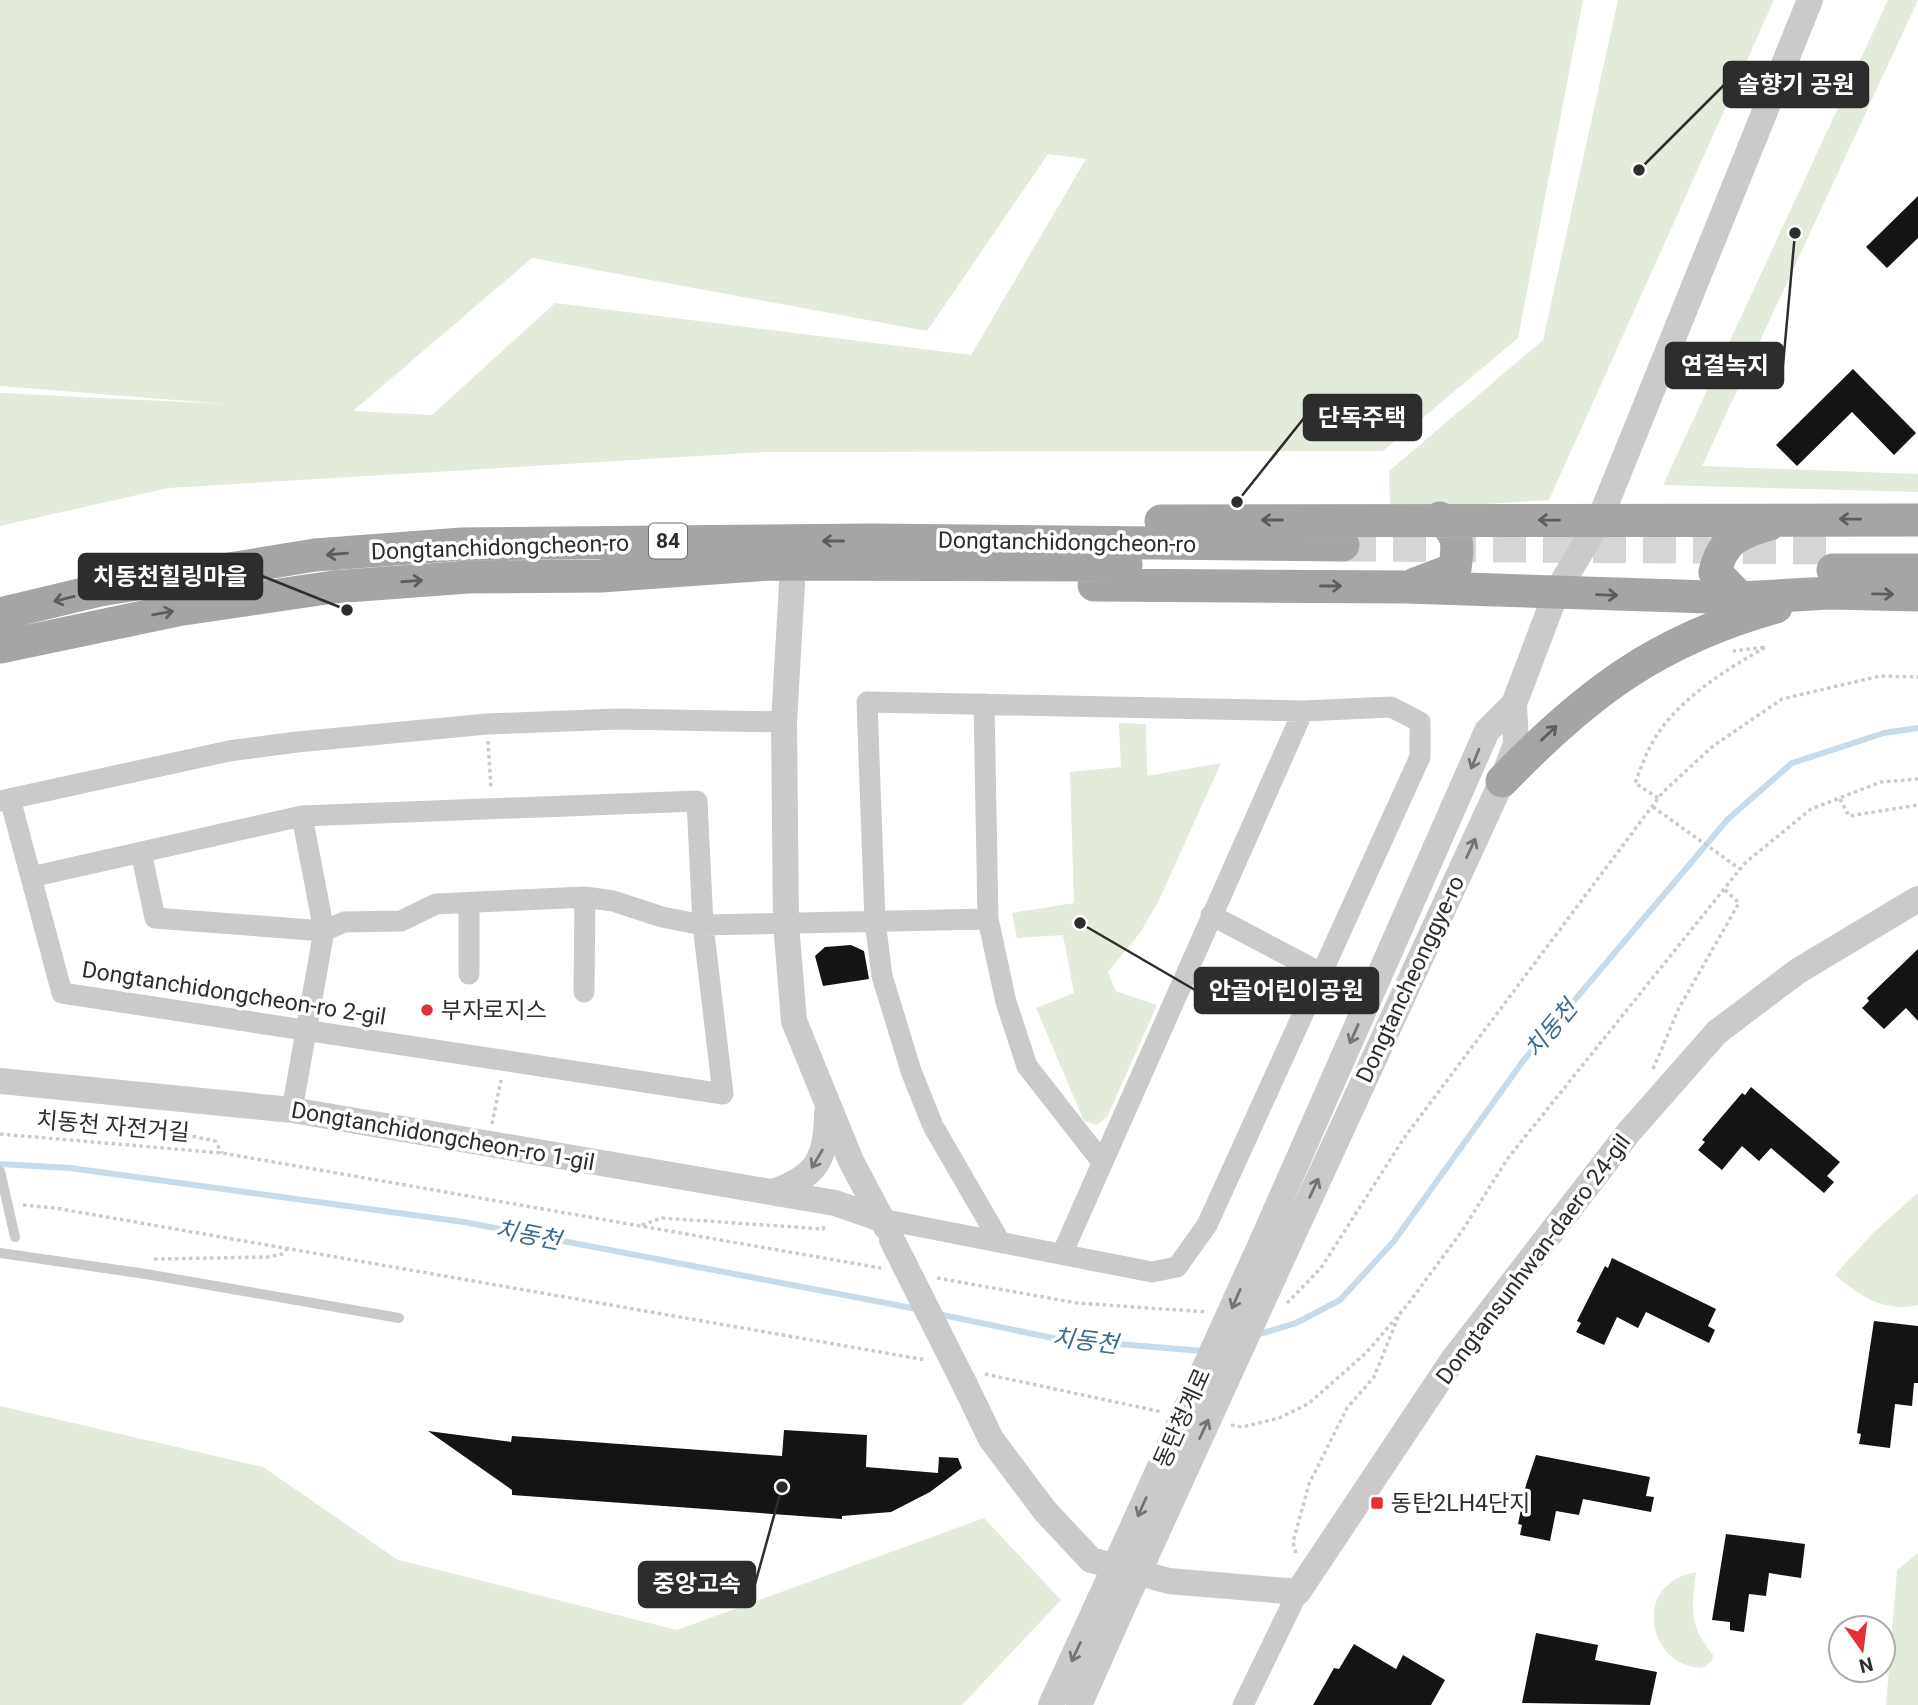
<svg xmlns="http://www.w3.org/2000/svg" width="1918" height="1705" font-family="Roboto,'Noto Sans KR',sans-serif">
<rect width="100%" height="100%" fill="#fff"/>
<path fill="#e3ebdb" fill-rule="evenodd" d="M0,0H1583L1518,338L1383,451L766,452L168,488L0,526V393L225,404L0,386ZM1048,154L1086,159L971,355L555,303L432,415L353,411L532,258L927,331Z
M1618,0H1774L1549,500L1390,510L1389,471L1543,340Z
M1888,0H1918L1702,466L1918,474V492L1663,485Z
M1119,723L1146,724L1147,776L1221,763L1159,900L1140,933L1108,972L1116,991L1157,1005L1107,1117L1097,1125L1084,1121L1036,1008L1074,993L1063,935L1017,938L1012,913L1074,903L1070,772L1121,767Z
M1918,1193V1305C1884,1313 1860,1296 1835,1275L1874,1232Z
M0,1406L263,1467L398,1560L677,1630L984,1518L1061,1600L962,1705H0Z
M1918,1553V1705H1886L1897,1570Z
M1696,1572C1692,1609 1688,1624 1713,1655L1712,1661L1702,1668C1648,1667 1630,1584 1696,1572Z"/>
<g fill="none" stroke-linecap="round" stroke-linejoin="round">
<path stroke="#c7dbeb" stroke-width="6" d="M0,1164L70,1168L464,1222L917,1309
M938,1314L1057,1339L1203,1351
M1257,1335L1296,1323L1340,1300L1394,1241L1523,1061L1728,819L1792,763L1884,733L1918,728"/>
</g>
<path fill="#141414" d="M1918,196V238L1887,268L1866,247Z
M1853,369L1916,433L1894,455L1852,412L1797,466L1776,445Z
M851,945L864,951L869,979L823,986L815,956L825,947Z
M1918,949V1021L1906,1008L1884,1029L1862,1008L1869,1001L1867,998Z
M1751,1087L1840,1162L1827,1176L1834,1182L1824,1193L1771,1148L1759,1161L1742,1146L1722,1170L1698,1150L1705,1142L1702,1140L1742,1093L1745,1095Z
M1612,1258L1716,1309L1708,1326L1715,1330L1709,1343L1646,1312L1638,1328L1617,1317L1604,1345L1576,1332L1581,1323L1577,1321L1605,1266L1608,1268Z
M1874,1321L1918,1326V1383H1914L1912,1406L1895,1404L1890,1448L1859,1444L1861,1434L1857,1433Z
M784,1430L867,1435L866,1467L938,1473L939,1457L958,1458L962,1468L930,1492L891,1512L842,1516V1519L512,1495V1490L428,1431L511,1442L512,1436L782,1456Z
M1536,1455L1650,1477L1646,1496L1654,1497L1651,1512L1583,1499L1579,1515L1556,1511L1550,1541L1520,1535L1522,1525L1518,1524L1526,1485Z
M1726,1534L1805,1544L1801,1578L1769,1573L1766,1596L1749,1594L1744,1632L1730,1630V1622L1712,1620Z
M1536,1633L1598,1645L1595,1660L1657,1672L1650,1705L1522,1703Z
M1354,1644L1396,1669L1403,1655L1445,1680L1431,1705H1313L1334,1668L1339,1669Z"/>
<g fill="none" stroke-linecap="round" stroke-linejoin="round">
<path stroke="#d5d5d5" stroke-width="33" stroke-dasharray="33 17" stroke-linecap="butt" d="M1343,545L1838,548"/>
<path stroke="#cacaca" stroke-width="3.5" stroke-dasharray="3.5 3.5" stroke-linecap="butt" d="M488,741L491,789
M1658,798L1635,783C1640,771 1644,758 1650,747C1671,704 1726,669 1766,647L1733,651
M1840,799L1849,816L1918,805
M1653,807L1740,869
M1653,1069L1679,1008L1739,903L1724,889
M83,1113L215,1141L222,1153
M492,1124L501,1080
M0,1134L222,1153L881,1268
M23,1205L55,1208L926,1360
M642,1225L662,1218L823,1229L825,1224
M154,1259L269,1257L282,1254L287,1249
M937,1278L1077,1303L1207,1312
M1287,1303L1321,1268L1404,1138L1662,793L1713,746L1782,699L1880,676L1918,677
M985,1374L1162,1412
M1231,1425L1242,1427L1279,1418L1308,1404L1366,1353L1408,1304L1462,1231L1508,1158L1745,863L1811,809L1881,782L1918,779
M1296,1553L1293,1542L1309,1484L1347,1408L1374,1377L1399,1315"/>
<path stroke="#cacaca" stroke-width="10" d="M0,1253L146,1274L399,1318"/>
<path stroke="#cacaca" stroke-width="21" d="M984,704L988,919L1006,1002L1027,1066L1102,1162
M10,799L62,993L723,1094L703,925L697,801L302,816L31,877
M0,801L229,751L297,742L487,724L618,719L784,722
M141,852L155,918L324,931L344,922L401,921L436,904L585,897L613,901L662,917L703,925L988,919
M1211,915L1321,973
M469,974V903
M584,992L585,897
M292,1110L324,931L302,816
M881,1219L1152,1272L1177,1267L1207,1225L1420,757V722L1391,707L1303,711L867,702L875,921L882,976L911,1071L933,1126L999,1240
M1062,1254L1303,711
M1243,1705L1298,1592"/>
<path stroke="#cacaca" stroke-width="26" d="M792,584L784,722L786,924L794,1021L851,1161L886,1227
M0,1081L292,1110L835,1203L881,1219
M773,1192C816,1177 827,1159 827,1113
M1264,1237L1487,731L1514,704
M1286,1250L1502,781L1516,744L1514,704L1556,593L1599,521L1810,0
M964,1383L991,1439L1045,1511L1091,1560L1169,1581L1298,1592L1452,1361L1629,1132L1717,1032L1798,971L1918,899
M1051,1705L1100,1599
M1079,1705L1125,1602"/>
<path stroke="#a5a5a5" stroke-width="33" d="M1161,521L1918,520
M1833,570H1918
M1415,584L1455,569C1458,543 1460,536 1440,518
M1094,585L1406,587L1740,598L1829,593L1918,595
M1740,598L1715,572C1722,540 1740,532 1770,524
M0,614L100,590L315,555L462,544L872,540L1343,545
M0,647L177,610L333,587L468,577L601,576L770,564L1126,565
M1502,781C1586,694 1657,640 1776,607"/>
<path stroke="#cacaca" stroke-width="10" d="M0,1171L15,1237"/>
<path stroke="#cacaca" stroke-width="26" d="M892,1240L964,1383
M1100,1599L1264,1237
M1125,1602L1286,1250"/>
</g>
<defs><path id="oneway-shaft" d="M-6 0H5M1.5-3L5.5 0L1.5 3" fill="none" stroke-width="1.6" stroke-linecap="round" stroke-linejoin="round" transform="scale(1.75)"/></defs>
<g stroke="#5d5d5d">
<use href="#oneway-shaft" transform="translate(1850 519) rotate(-179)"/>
<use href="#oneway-shaft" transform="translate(1272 520) rotate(180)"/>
<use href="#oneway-shaft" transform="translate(1549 520) rotate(-179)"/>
<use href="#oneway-shaft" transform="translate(833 541) rotate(180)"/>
<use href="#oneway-shaft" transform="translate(337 554) rotate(175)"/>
<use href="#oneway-shaft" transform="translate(412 581) rotate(-4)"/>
<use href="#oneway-shaft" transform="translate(1331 586)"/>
<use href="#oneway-shaft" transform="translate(1883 594) rotate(1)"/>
<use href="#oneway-shaft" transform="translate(1607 595) rotate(2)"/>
<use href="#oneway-shaft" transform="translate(64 599) rotate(166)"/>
<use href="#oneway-shaft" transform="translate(163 613) rotate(-10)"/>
<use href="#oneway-shaft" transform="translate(1549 733) rotate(-44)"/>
</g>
<g stroke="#747474">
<use href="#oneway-shaft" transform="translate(1475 759) rotate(112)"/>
<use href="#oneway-shaft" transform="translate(1471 848) rotate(-65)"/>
<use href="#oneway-shaft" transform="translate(1354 1034) rotate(114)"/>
<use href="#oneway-shaft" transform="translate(817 1159) rotate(121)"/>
<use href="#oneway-shaft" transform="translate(1314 1188) rotate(-65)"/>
<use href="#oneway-shaft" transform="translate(1236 1299) rotate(114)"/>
<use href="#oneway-shaft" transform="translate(1204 1429) rotate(-65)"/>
<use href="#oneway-shaft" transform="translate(1142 1507) rotate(114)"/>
<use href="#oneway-shaft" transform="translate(1076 1652) rotate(115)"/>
</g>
<g fill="#e42f36" stroke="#fff" stroke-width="2.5">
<circle cx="427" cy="1010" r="7"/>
<rect x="1370" y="1496" width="14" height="14" rx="3.5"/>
</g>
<g text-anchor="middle" stroke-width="7" stroke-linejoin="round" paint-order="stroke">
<rect fill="#fff" stroke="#6c6c6c" stroke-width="2" x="649" y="523.5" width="38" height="35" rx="5"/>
<g font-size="21" font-weight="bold" fill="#2d2d2d">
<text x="668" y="548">84</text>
</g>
<g font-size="23" fill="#2d2d2d" stroke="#fff">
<text transform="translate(1067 542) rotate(1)" y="8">Dongtanchidongcheon-ro</text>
<text transform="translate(500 547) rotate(-2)" y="8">Dongtanchidongcheon-ro</text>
<text transform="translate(1410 979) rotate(-65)" y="8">Dongtancheonggye-ro</text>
<text transform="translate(234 993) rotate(9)" y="8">Dongtanchidongcheon-ro 2-gil</text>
<text transform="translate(113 1126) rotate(5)" y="8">치동천 자전거길</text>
<text transform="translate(443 1136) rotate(10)" y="8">Dongtanchidongcheon-ro 1-gil</text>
<text transform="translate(1533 1259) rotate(-53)" y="8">Dongtansunhwan-daero 24-gil</text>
<text transform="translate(1182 1418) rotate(-66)" y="8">동탄청계로</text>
</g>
<g font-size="23" fill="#2d2d2d" stroke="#fff" text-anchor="start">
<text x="441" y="1018">부자로지스</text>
<text x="1391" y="1511">동탄2LH4단지</text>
</g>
<g font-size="24" font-style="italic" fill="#3c6b8f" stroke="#fff">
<text transform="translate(1551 1029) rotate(-50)" y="8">치동천</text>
<text transform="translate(528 1235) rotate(11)" y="8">치동천</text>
<text transform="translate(1085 1341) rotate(7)" y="8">치동천</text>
</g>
</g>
<path fill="none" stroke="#2d2d2d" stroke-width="2.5" d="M1639 170L1724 85M1795 233L1783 365M1237 502L1304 418M347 610L262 576M1080 923L1195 990M782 1487L755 1584"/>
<g fill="#2d2d2d" stroke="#fff" stroke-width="2.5">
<circle cx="1639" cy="170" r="7"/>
<circle cx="1795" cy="233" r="7"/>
<circle cx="1237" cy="502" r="7"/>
<circle cx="347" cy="610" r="7"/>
<circle cx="1080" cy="923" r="7"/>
<circle cx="782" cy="1487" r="7"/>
</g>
<g fill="#2d2d2d" stroke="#2d2d2d" stroke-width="2.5">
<rect x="1724" y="62" width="144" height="45" rx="7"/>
<rect x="1666" y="343" width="117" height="45" rx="7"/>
<rect x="1304" y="395" width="117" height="45" rx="7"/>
<rect x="79" y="554" width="183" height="45" rx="7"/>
<rect x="1195" y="968" width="183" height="45" rx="7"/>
<rect x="639" y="1562" width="116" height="45" rx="7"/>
</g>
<g font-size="24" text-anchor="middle" font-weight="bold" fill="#fff">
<text x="1796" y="93">솔향기 공원</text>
<text x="1725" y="374">연결녹지</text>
<text x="1362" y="426">단독주택</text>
<text x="170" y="585">치동천힐링마을</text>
<text x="1286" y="999">안골어린이공원</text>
<text x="697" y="1592">중앙고속</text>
</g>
<g transform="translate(1862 1649) rotate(166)"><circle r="33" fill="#ffffff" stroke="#ababab" stroke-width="2"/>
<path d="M0-5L12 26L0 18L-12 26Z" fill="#e42f36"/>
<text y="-10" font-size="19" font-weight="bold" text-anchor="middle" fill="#2d2d2d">N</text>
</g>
</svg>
